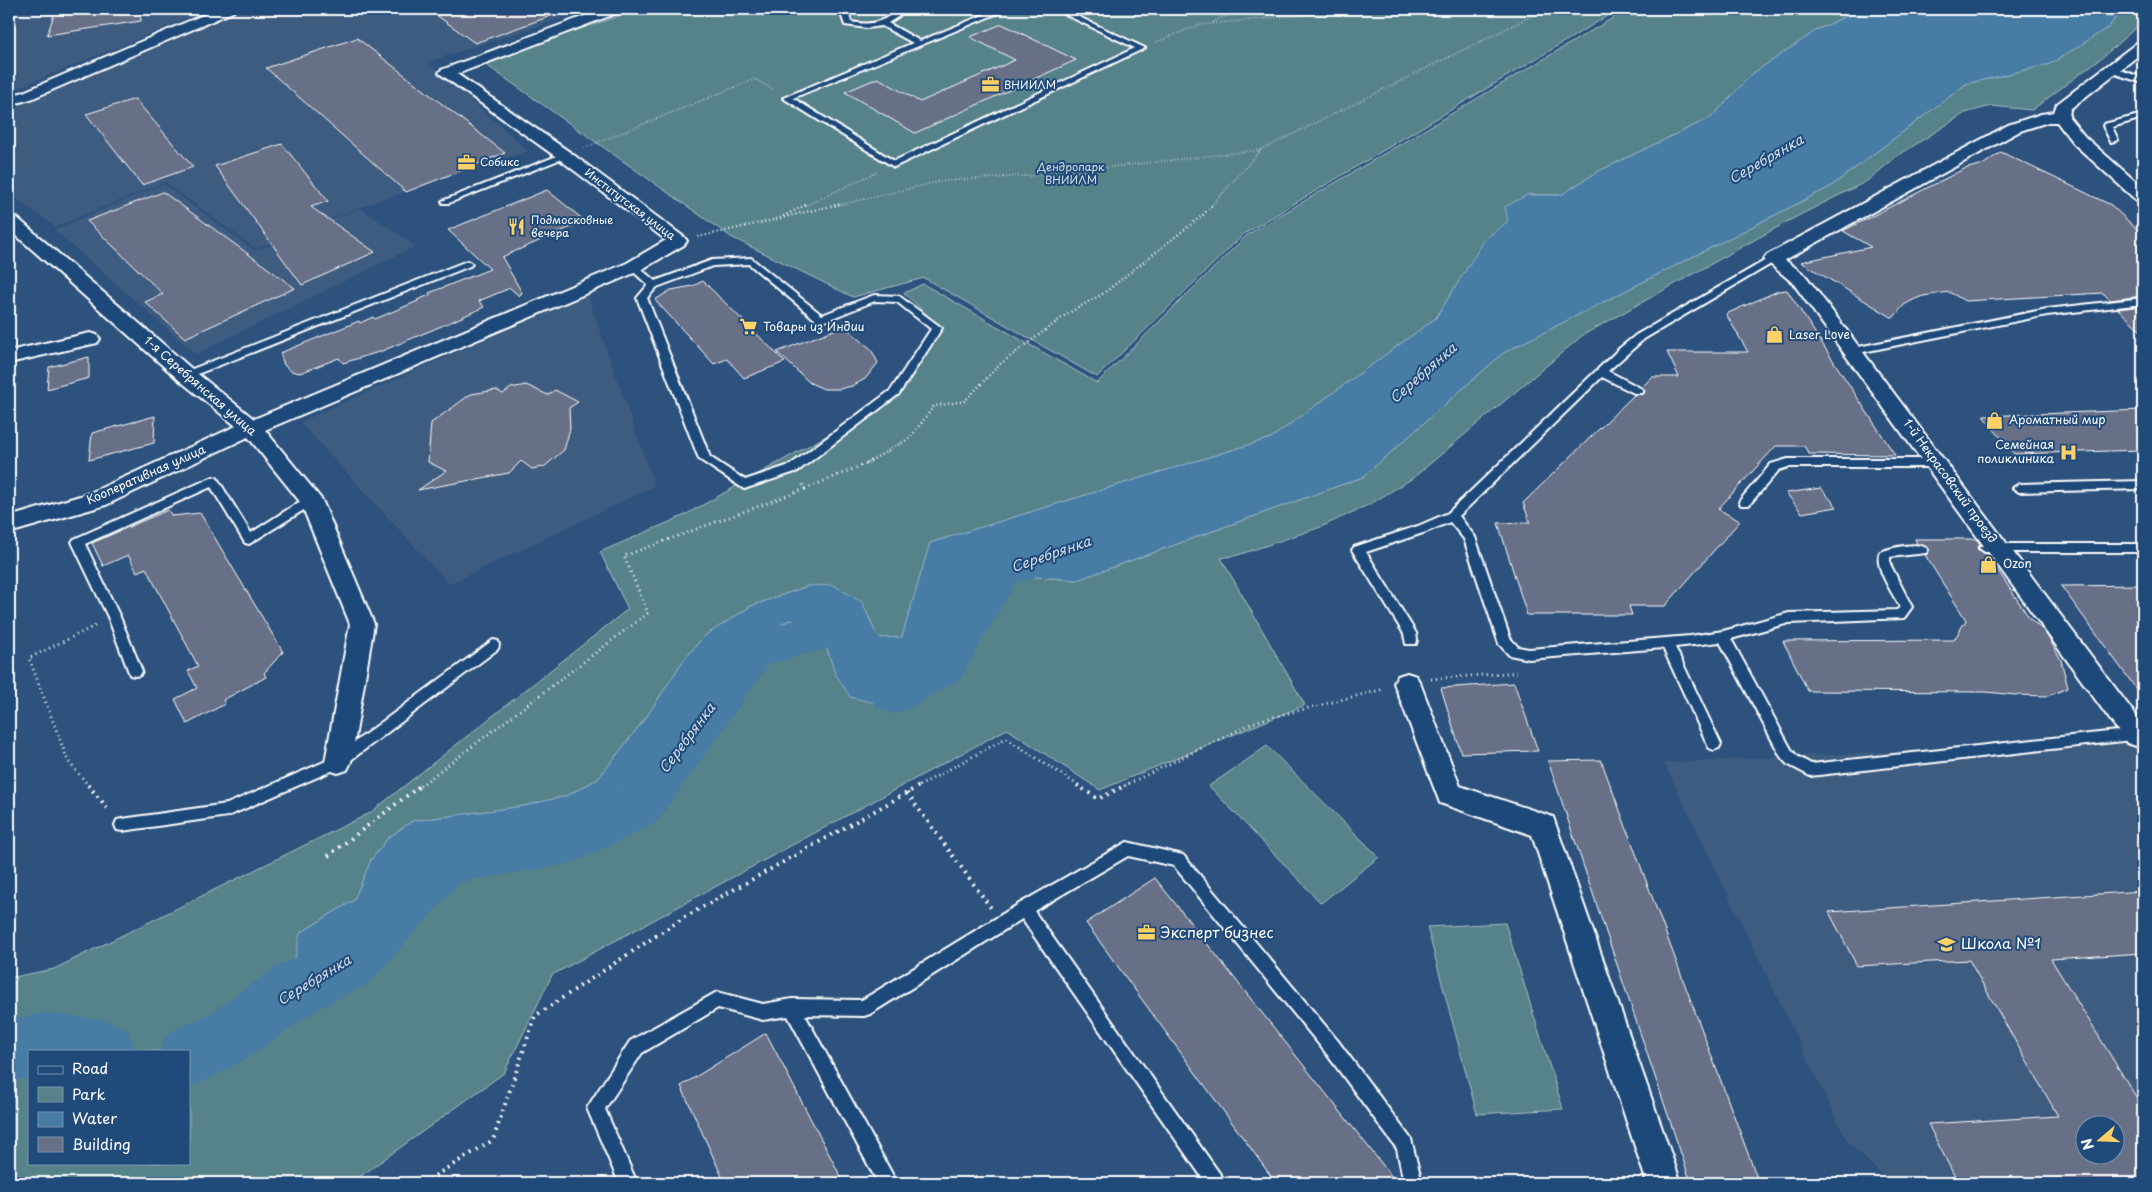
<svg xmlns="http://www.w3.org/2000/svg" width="2152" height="1192" font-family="'Playpen Sans',sans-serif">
<rect width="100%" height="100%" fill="#2d527d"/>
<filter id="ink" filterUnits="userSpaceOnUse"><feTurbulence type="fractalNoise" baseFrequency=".02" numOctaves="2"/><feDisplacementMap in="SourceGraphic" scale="10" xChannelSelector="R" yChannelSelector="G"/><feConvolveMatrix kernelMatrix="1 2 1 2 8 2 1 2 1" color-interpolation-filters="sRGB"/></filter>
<g filter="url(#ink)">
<path fill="#3e5b80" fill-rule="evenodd" d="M9,9H210L18,88L9,90Z
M242,9H475L479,11L487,9H589L428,62L528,151L366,205L256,249L165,182L55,227L9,193V100L30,96Z
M163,184L255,251L360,208L416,246L196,354L54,230Z
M587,294L655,486L449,584L300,422Z
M2143,739V1183H1890L1847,1141L1664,763ZM2084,1124H2114V1154H2084Z"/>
<path fill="#57828a" stroke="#abc0c4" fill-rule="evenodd" d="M640,9H1619L1244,234L1097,377L924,278L853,297L731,237L482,62Z
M1628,9H1861L1817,30L1752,74L1712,117L1599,171L1561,195H1527L1508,221L1485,240L1436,318L1271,438L930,543L902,638H878L862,602L808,586L751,606L703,637L681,664L647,716L598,779L566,796L524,806L412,821L388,838L371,860L354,900L300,933L385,888L422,849L447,839L537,831L600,803L623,785L717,664L759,636L789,620L820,627L835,673L919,685L973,587L998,574L1077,580L1363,477L1503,353L1830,187L1966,84L2050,64L2109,27L2121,9H2143L2142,22L2105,55L2032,110L1991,106L1965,113L1896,157L1867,181L1794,218L1583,335L1413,478L1372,503L1321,527L1238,555L1221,558L1305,705L1100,790L1007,729L552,975L504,1073L351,1183H9V978L54,969L370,813L628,609L600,552L683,516L835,431L891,391L936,323L904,293L923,284L1097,383L1247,235ZM29,1051H189V1163H29Z
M1267,746L1379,857L1321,903L1209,786Z
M1505,923L1563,1109L1477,1114L1427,927Z"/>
<path fill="#477ba4" stroke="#91b0c8" d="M1861,9H2121L2109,27L2050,64L1966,84L1830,187L1503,353L1363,477L1077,580L998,574L973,587L919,685L883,705L850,697L835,673L820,627L789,620L759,636L717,664L623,785L600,803L537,831L447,839L422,849L385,888L347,942L323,952L295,958L300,933L354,900L371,860L388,838L412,821L524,806L566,796L598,779L647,716L681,664L703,637L751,606L808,586L833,585L862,602L878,638L902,637L930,543L1271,438L1436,318L1485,239L1508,221L1505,207L1527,195H1561L1599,171L1712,117L1752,74L1817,30Z"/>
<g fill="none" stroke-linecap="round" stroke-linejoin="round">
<path fill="#477ba4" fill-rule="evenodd" d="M1055,535L1071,540L1077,552L1071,564L1015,584L960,679L911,708L894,714L877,708L833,647L769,664L657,822L587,857L568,864L460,882L369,983L316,1010L256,1053L211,1078L189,1087V1051H160L167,1034L214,1011L274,968L327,943L426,841L445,834L562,817L619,788L736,636L844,608L861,613L901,666L926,651L983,560Z
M44,1013L105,1020L127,1029L136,1051H29V1078L9,1082V1020Z"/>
</g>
<path fill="#677087" stroke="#fff" fill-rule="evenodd" d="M56,9H140L141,21L47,35Z
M428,9H562V12L475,43Z
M1002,24L1076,60L915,133L845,92L878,78L920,102L1015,60L970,37Z
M357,38L505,153L406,192L266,68Z
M135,99L193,167L142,185L86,114Z
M282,144L328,201L311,207L375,252L302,285L215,166Z
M2001,152L2111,205L2143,235V296L2110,300L2103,293L1965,301L1949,292L1923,296L1913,300L1904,305L1893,318L1801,262L1871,247L1843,231L1964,169L1984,164Z
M547,190L585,221L502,257L522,293L519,296L510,288L479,301L484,307L451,322L382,351L343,363L339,358L300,373L291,371L284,365L280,353L359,321L360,323L373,317L375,319L418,301L417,300L430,295L429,293L490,269L448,230Z
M163,192L295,288L185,338L145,302L163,294L87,221Z
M703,281L785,362L744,378L727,359L714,364L655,300L671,290L693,286Z
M1787,290L1895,455L1809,454L1804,446H1776L1718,509L1740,521L1665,606H1629L1632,615H1527L1498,523L1530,522L1523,503L1634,395L1644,394L1645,390L1642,387L1652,377H1679L1667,352H1748L1726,314L1778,291Z
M2143,306V333L2118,309Z
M844,326L871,349L878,363L865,379L852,386L839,389H824L810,383L777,352Z
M89,357V378L47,389L49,367Z
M526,385L548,395L555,390L578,402L569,408L570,429L564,450L544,467L532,469L521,461L509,473L418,490L446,471L428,462L431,423L471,394L496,390L503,394L511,388Z
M2143,410V450L2014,454L1983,416Z
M155,416L154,443L89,460L92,433Z
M1821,488L1837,507L1802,513L1786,493Z
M168,510L172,516L200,513L283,652L264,673L266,677L223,700L225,704L187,724L175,699L197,688L188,671L198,666L146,568L137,572L128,555L103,566L92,543Z
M1915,539H1976L1981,545L1977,549L1987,554L2030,619L2044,631L2051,642L2061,660L2068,688L2048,696L2016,695L1986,692L1808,691L1783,641L1954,640L1966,620L1925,555L1928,554L1929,549L1917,544Z
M2143,585V698L2061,586Z
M1514,683L1538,751L1461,753L1441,688Z
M1601,760L1759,1183H1691L1548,761Z
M1155,878L1397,1183H1276L1086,923Z
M2143,891V953L2051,959L2138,1100H2143V1183H1958L1928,1124L2058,1116L1969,960L1857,966L1829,912ZM2084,1124H2114V1154H2084Z
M766,1033L844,1183H725L681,1086Z"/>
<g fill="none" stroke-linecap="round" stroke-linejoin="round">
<defs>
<path id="service" d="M848,9H856L849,15L851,22C866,25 878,24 891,15L889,9H895L899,16L888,23L920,41L998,9H1008L793,98L894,161L1135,48L1054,9H1062L1145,48L894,167L783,98L913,43L882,26L867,28L845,25L841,14Z
M2109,68H2115L2143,78V83L2109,72Z
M2143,114V118L2112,127L2118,140L2111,142L2103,126L2104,124Z
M562,154L569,156L449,203H443L442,201Z
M1773,256L1778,259L1776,261L1644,339L1608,371L1642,389L1643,391L1642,393H1634L1602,377L1459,516L1475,537L1510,638L1518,647L1529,649L1690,636L1723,631L1789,613L1897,610L1900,607C1893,594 1873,565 1880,552C1890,548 1921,540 1928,550L1926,553L1890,557V564L1912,607L1904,618L1789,623L1731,639L1791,749L1797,756L1811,764L2136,729L2141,731L2143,735L2141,739L1810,776L1787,764L1781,757L1720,642L1675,647L1721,744L1719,748L1714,750L1709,748L1663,648L1529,659L1509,655L1499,644L1464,539L1450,522L1426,532L1366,552L1416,633L1417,640L1416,644H1406L1404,634L1352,550L1354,547L1418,526L1448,513L1621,347L1636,335Z
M751,258L822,315L874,295L899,296L942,328L899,394L798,471L744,489L699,459L637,298L648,285L628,267L630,265H636L655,281L712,260ZM749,264L817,321H825L875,301L897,302L931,329L891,390L790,465L745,480L710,457L647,298L657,287L713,266Z
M467,261L472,264L470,266L190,377L186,378L181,375L182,373Z
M2143,298V304L2047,315L1853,354L1848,351L1853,348L2047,309Z
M1788,459H1937L1943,463L1937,467H1788L1779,470L1749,505H1741L1739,502L1741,499L1771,464Z
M213,477L217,478L251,533L307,497L311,496L317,500L315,503L249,544L245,543L211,487L85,544L120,617L142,671L140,675L135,676L130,675L108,617L72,542L74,539Z
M2143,481V489L2019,492L2013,488L2019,484Z
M1985,544H2143V552H1985L1979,548Z
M493,640L498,641L499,645L498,649L343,766L228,816L122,831L117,830L115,825L117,820L122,819L227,804L333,758Z
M1127,842L1183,855L1338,1041L1411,1139L1422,1183H1404L1397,1149L1326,1053L1174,866L1128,856L1034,911L1222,1177L1225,1183H1206L1022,919L870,1014L864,1016L805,1015L897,1183H878L788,1016L763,1020L718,1008L642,1053L605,1109L637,1183H619L587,1108L630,1041L717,992L763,1004L792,999L862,1000L1019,904Z"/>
<path id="minor" d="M217,9H235L233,12L31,99L9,105V95L21,93Z
M603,9H622L620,12L457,74L571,153L684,237L687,241L684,245L639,271L265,430L322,500L374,624L351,762L347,770L338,773L329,770L325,762L350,624L301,503L248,437L106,505L9,533V517L90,493L236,426L179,380L9,229V215L15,216L193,370L254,419L627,263L666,240L559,159L439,73L441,70Z
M2143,41V52L2070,109L2069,117L2085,137L2143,188V202L2137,201L2073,143L2057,122H2048L2020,131L1785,260L1805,275L2143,725V743L2136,746L2127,743L1793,283L1764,259L1767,255L2008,125L2041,114L2054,112L2057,104L2138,42Z
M90,333L97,335L100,339L97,343L9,363V351Z
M1407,673L1416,676L1420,683L1460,786L1553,817L1681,1183H1647L1532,835L1440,803L1394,683L1398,676Z"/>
</defs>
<use href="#service" stroke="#fff" stroke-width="4"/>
<use href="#minor" stroke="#fff" stroke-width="4"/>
<path stroke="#fff" stroke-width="2" stroke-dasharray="0.5 2.5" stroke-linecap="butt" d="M1213,22L1241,9
M1156,42L1199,25L1361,9
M584,148L755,79L774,90
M805,206L877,172
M835,206L942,181L1041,175L1260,150
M1211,206L1261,150L1546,9"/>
<path stroke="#fff" stroke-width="2.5" stroke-dasharray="1 3" stroke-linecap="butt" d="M783,216L808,204
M776,219L840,204
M698,237L778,219
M867,463L910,438L934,406L965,401L999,365L1067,314L1104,293L1203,215L1213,204"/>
<path stroke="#fff" stroke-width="3" stroke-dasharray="1 4" stroke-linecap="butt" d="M805,489L870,462
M1431,679L1520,672
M89,786L68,761L29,658L97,625
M420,786L648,613L624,556L805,489L802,483
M919,786L1006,738L1079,786
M1124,786L1257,721L1384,689"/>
<path stroke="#fff" stroke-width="4" stroke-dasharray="2 5" stroke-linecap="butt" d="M88,785L110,811
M1077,785L1098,799L1126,785
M907,793L991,908
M328,856L421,785
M423,1183L493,1140L535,1016L683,918L921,785"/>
<use href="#service" fill="#1f4a7a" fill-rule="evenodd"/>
<use href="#minor" fill="#1f4a7a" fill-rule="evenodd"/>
</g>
</g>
<defs>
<symbol id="office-bare" viewBox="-9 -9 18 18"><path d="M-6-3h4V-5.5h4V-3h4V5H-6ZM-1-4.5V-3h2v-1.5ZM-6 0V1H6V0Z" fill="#ffd166" stroke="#1f4a7a" stroke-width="2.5" paint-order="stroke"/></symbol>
<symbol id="restaurant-bare" viewBox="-9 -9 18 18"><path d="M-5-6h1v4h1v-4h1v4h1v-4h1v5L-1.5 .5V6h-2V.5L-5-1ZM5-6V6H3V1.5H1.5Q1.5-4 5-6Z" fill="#ffd166" stroke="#1f4a7a" stroke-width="2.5" paint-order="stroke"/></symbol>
<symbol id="supermarket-bare" viewBox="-9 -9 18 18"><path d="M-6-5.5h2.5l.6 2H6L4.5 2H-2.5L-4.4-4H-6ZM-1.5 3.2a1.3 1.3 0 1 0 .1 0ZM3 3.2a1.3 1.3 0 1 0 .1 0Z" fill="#ffd166" stroke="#1f4a7a" stroke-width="2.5" paint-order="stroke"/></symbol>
<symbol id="shop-bare" viewBox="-9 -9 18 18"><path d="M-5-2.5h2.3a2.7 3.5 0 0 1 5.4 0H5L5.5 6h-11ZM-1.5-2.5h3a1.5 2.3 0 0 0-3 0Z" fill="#ffd166" stroke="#1f4a7a" stroke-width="2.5" paint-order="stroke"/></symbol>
<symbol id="hospital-bare" viewBox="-9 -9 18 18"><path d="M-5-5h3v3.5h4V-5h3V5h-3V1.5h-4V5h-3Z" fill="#ffd166" stroke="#1f4a7a" stroke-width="2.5" paint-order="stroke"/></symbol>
<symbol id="school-bare" viewBox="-9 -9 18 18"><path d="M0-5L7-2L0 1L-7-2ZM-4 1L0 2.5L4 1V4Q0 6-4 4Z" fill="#ffd166" stroke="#1f4a7a" stroke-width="2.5" paint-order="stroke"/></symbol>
</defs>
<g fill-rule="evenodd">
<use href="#office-bare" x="978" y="72" width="25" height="25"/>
<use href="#office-bare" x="454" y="150" width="25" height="25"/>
<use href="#restaurant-bare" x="504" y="214" width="25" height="25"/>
<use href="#supermarket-bare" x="736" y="314" width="25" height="25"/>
<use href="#shop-bare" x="1762" y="322" width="25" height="25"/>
<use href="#shop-bare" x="1982" y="408" width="25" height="25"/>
<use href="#hospital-bare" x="2056" y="440" width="25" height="25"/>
<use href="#shop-bare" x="1976" y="552" width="25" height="25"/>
<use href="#office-bare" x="1134" y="920" width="25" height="25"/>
<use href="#school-bare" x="1934" y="932" width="25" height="25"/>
</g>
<g text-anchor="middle" stroke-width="4" stroke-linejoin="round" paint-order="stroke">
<g font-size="11" fill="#fff" stroke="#1f4a7a" text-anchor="start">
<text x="1004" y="89">ВНИИЛМ</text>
<text x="480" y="166">Собикс</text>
<text x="531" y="224">Подмосковные<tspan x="531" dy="13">вечера</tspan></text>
</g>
<g font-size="11" fill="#d5e0e2" stroke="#1f4a7a">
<text x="1071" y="171">Дендропарк<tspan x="1071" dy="13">ВНИИЛМ</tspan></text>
</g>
<g font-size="11" fill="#fff" stroke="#1f4a7a">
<text transform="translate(630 204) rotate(37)" y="4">Институтская улица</text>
</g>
<g font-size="12" fill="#fff" stroke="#1f4a7a" text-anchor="start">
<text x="763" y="331">Товары из Индии</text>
<text x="1789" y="339">Laser Love</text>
<text x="2009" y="424">Ароматный мир</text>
<text x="2054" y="449" text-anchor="end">Семейная<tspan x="2054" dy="14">поликлиника</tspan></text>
<text x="2003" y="568">Ozon</text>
</g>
<g font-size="12" fill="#fff" stroke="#1f4a7a">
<text transform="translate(200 386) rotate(41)" y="4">1-я Серебрянская улица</text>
<text transform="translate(146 475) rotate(-24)" y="4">Кооперативная улица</text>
<text transform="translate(1950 481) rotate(54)" y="4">1-й Некрасовский проезд</text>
</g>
<g font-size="14" font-style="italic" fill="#d1dee8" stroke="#1f4a7a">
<text transform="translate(1766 159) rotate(-30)" y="5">Серебрянка</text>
<text transform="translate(1423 373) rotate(-41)" y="5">Серебрянка</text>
<text transform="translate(1051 554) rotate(-19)" y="5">Серебрянка</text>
<text transform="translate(687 738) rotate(-53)" y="5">Серебрянка</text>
<text transform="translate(314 980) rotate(-31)" y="5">Серебрянка</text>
</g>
<g font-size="15" fill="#fff" stroke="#1f4a7a" text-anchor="start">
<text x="1160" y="938">Эксперт бизнес</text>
<text x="1961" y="949">Школа №1</text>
</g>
</g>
<rect width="2152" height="1192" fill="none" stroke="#1f4a7a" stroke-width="30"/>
<rect x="15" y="15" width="2122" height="1162" fill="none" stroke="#fff" stroke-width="2" filter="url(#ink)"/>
<rect x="28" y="1050" width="162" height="115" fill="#1f4a7a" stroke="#7992af"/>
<rect x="38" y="1066" width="25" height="8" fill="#1f4a7a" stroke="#7992af"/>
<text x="72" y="1074" font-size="15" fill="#ffffff">Road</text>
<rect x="38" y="1087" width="25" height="15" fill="#57828a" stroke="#7992af"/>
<text x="72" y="1100" font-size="15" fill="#ffffff">Park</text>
<rect x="38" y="1112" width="25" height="15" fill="#477ba4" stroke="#7992af"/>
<text x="72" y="1124" font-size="15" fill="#ffffff">Water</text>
<rect x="38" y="1137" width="25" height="15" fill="#677087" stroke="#7992af"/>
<text x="72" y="1150" font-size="15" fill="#ffffff">Building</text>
<g transform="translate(2100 1140) rotate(251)"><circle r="24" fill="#1f4a7a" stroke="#7992af"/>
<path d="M0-4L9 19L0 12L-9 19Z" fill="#ffd166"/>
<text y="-8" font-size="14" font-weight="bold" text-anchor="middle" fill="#ffffff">N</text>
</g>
</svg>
